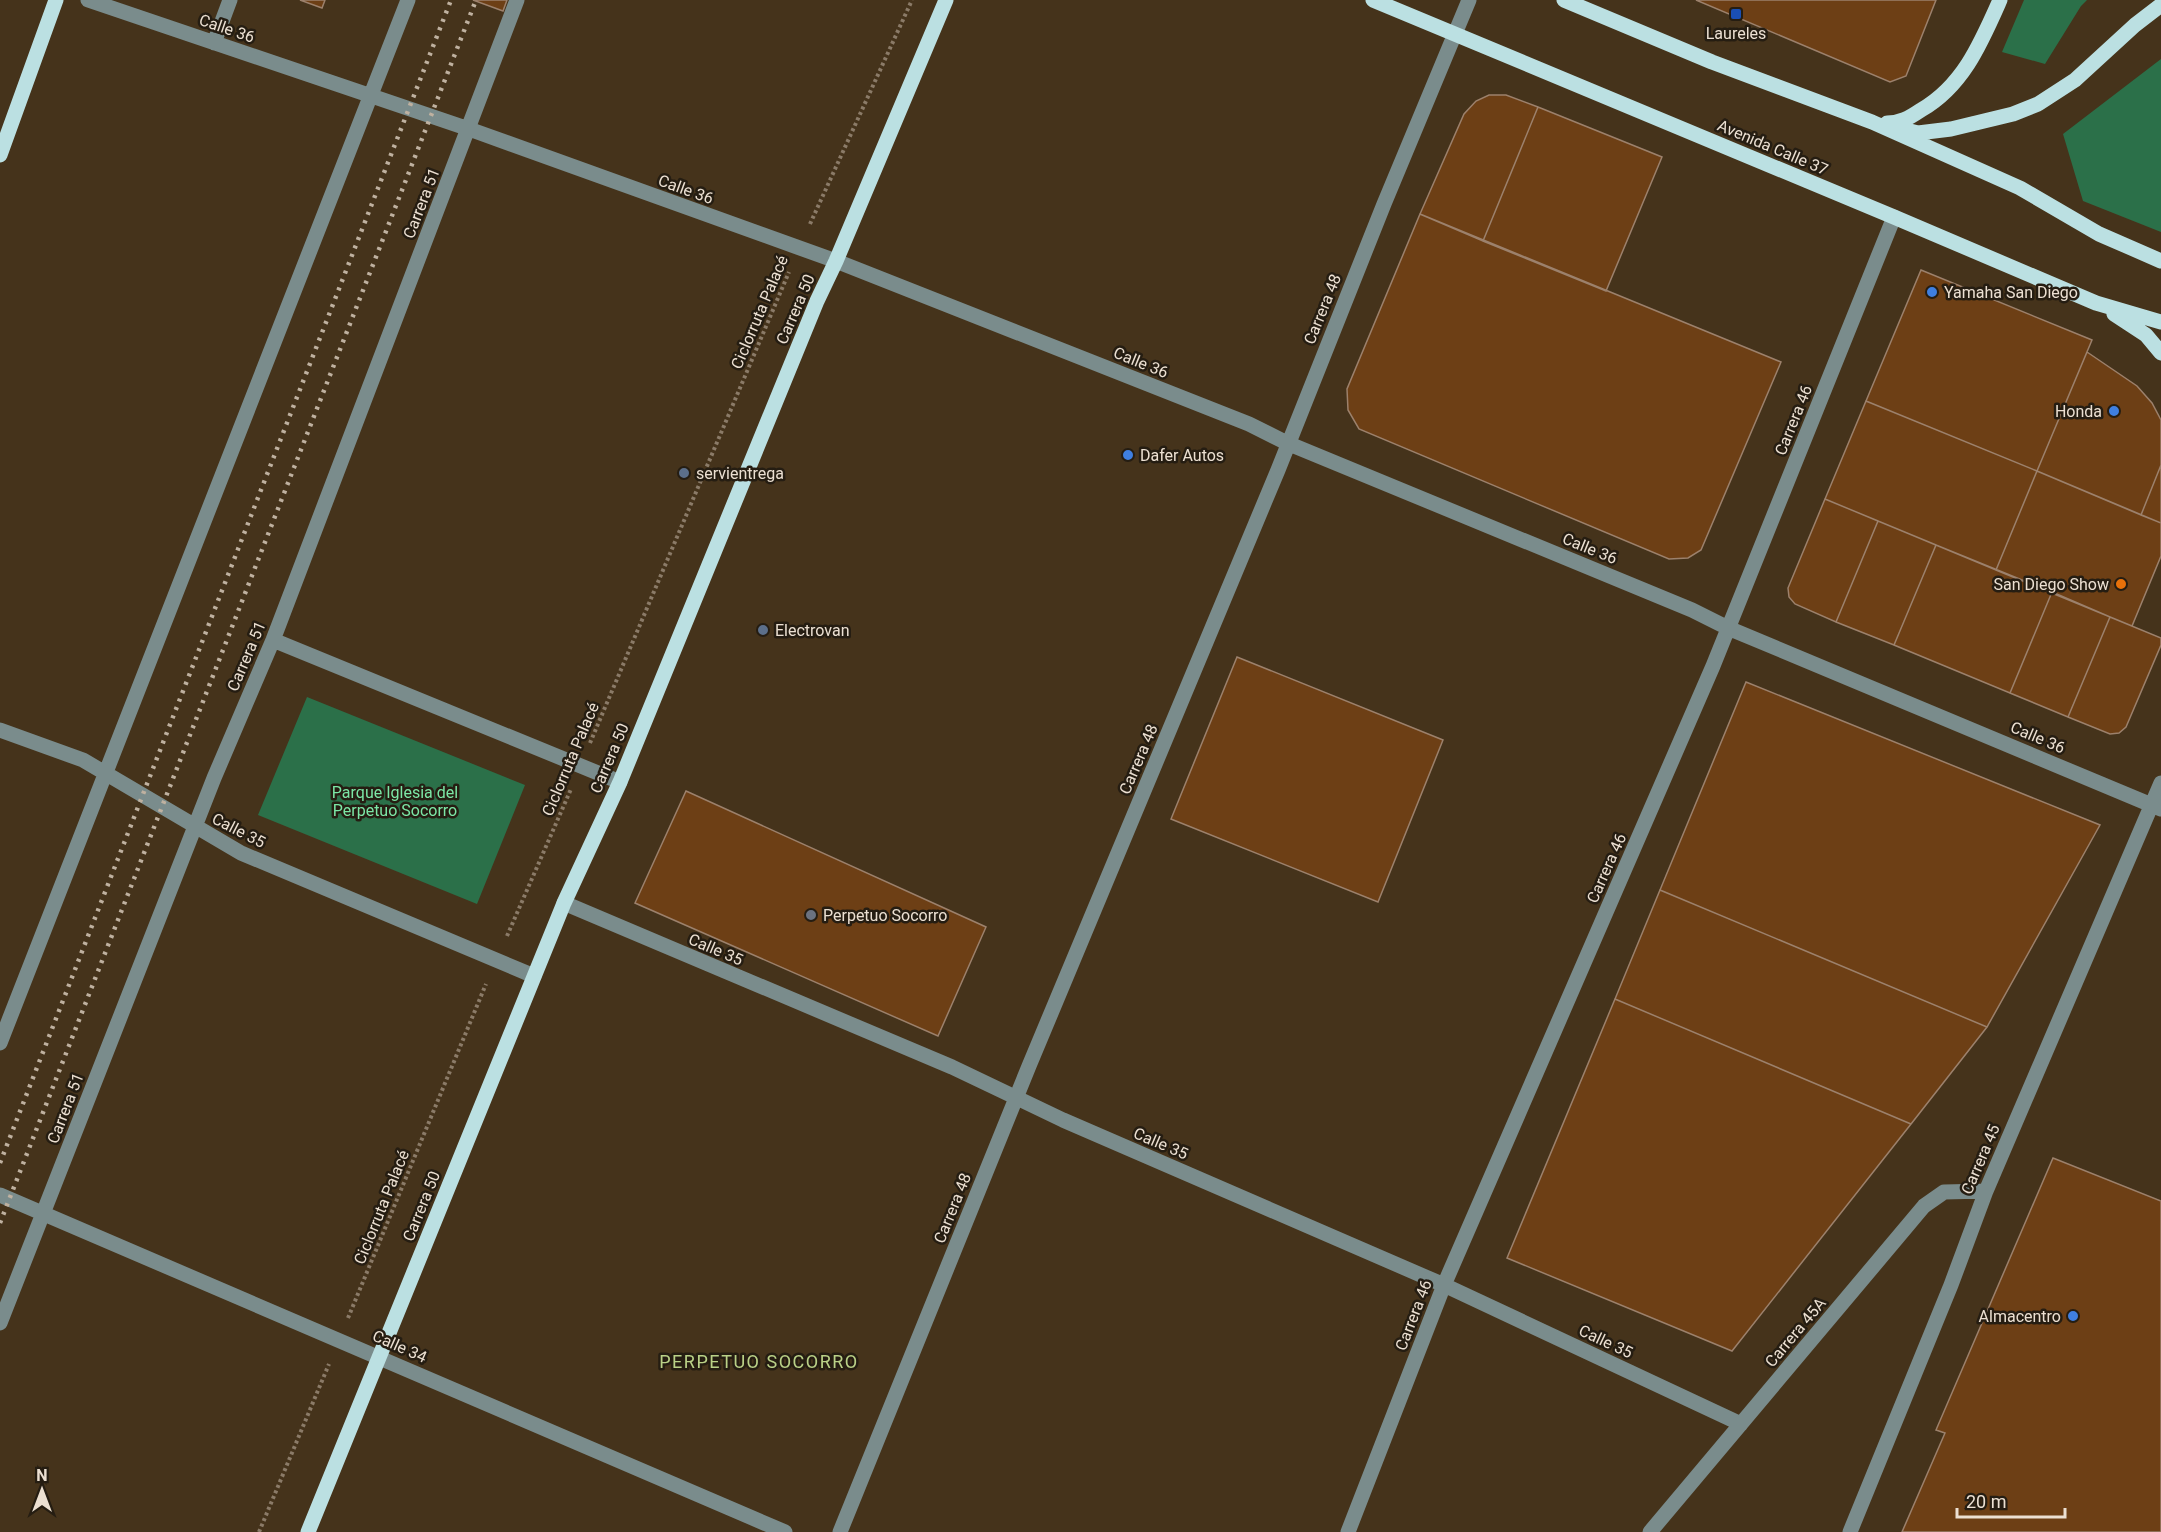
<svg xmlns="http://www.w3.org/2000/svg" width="2161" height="1532" font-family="Roboto,sans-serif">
<rect width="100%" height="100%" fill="#45331b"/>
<path fill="#2b7049" d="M2024,0H2087L2081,6L2045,64L2002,52Z
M2161,59V232L2083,201L2063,134Z
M307,697L525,785L477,904L258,815Z"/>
<path fill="#6d3f15" stroke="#9c816c" stroke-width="1.5" d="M300,0H325L322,8Z
M473,0H507L503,11Z
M1696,0H1936L1906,76L1890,82Z
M1489,95H1506L1538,107L1483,241L1420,214L1464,114L1476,101Z
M1538,107L1662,157L1606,291L1483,241Z
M1420,214L1781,362L1701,550L1688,558L1669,559L1359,429L1348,410L1347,389Z
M1921,270L2092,340L2037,471L1866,401Z
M2087,352L2137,386L2152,403L2161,420V465L2141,515L2037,471Z
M1866,401L2037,471L1996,570L1825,499Z
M2161,465V523L2141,515Z
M2037,471L2161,523V556L2132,626L1996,570Z
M1825,499L1878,521L1836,622L1795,604L1789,597L1788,588Z
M1878,521L1936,545L1894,645L1836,622Z
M1936,545L2052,592L2010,693L1894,645Z
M2052,592L2110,617L2068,717L2010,693Z
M2110,617L2161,638V645L2126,727L2119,733L2110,734L2068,717Z
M1237,657L1443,740L1378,902L1171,819Z
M1746,682L2100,825L1987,1027L1660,890Z
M686,791L986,927L938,1036L635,903Z
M1660,890L1987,1027L1911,1124L1615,999Z
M1615,999L1911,1124L1732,1351L1507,1258Z
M2053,1158L2161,1201V1532H1902L1945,1433L1936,1430Z"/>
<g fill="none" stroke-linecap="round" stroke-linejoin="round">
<path stroke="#8b7b68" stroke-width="4" stroke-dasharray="3 3" stroke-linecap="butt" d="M810,224L912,0
M590,743L789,272
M507,936L571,789
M348,1318L486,984
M259,1532L329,1364"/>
<path stroke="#7a8c8c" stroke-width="15" d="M88,0L469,129L836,261L1249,424L1287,443L1692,610L1728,628L2161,809
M214,43L230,0
M273,640L620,782
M0,730L83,760L241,853L534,976
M564,903L952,1067L1063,1120L1444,1285L1741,1424
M0,1043L408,0
M0,1195L785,1532
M0,1323L214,778L273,640L517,0
M840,1532L1029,1066L1278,470L1384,204L1469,0
M1348,1532L1444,1285L1713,666L1894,217
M1650,1532L1924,1206L1944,1192L1986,1191
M1850,1532L1951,1285L1986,1191L2161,783"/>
<path stroke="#bbe0e2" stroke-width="15" d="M1373,0L1894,217L2096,303L2161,322
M1564,0L1712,62L1872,122L2020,188L2099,234L2161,261
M1887,123C1901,123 1909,118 1921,110C1963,86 1981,43 2000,0
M1902,129L1918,133L1951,129L2013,114L2038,104L2075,80L2135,25L2161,5
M0,155L56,0
M2114,314L2146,335L2161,353
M308,1532L564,903L620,782L817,301L836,261L946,0"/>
<path stroke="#bfb1a0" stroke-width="4.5" stroke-dasharray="3 6" stroke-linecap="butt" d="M0,1163L451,0
M0,1223L476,0"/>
</g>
<rect fill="#1a4fb4" stroke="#251d12" stroke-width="2" x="1730" y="8" width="12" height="12" rx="3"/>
<g fill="#3f7fe0" stroke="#251d12" stroke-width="2">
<circle cx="1932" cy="292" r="6"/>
<circle cx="2114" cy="411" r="6"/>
<circle cx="1128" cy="455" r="6"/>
<circle cx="2073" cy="1316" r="6"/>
</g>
<g fill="#5c6f8a" stroke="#251d12" stroke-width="2">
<circle cx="684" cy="473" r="6"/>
<circle cx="763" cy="630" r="6"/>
</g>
<circle fill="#e8710a" stroke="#251d12" stroke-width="2" cx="2121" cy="584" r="6"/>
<circle fill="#6b7280" stroke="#251d12" stroke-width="2" cx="811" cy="915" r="6"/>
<g text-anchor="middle" stroke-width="5" stroke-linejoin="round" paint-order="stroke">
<g font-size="16" fill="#ece0d2" stroke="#251d12">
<text transform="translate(227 28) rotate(19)" y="6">Calle 36</text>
<text transform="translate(1773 147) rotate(23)" y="6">Avenida Calle 37</text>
<text transform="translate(686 189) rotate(20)" y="6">Calle 36</text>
<text transform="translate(421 203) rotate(-69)" y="6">Carrera 51</text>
<text transform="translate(795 309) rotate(-67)" y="6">Carrera 50</text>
<text transform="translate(1322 309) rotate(-68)" y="6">Carrera 48</text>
<text transform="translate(759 312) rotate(-67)" y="6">Ciclorruta Palacé</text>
<text transform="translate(1141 362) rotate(22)" y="6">Calle 36</text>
<text transform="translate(1793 420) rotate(-68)" y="6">Carrera 46</text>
<text transform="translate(1590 548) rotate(22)" y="6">Calle 36</text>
<text transform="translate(246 656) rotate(-67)" y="6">Carrera 51</text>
<text transform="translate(2038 737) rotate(23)" y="6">Calle 36</text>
<text transform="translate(609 758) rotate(-67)" y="6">Carrera 50</text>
<text transform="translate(570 759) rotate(-67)" y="6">Ciclorruta Palacé</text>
<text transform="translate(1138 759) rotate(-67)" y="6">Carrera 48</text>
<text transform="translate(239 830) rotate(27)" y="6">Calle 35</text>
<text transform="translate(1606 868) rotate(-66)" y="6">Carrera 46</text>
<text transform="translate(716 949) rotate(23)" y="6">Calle 35</text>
<text transform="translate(65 1108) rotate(-69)" y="6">Carrera 51</text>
<text transform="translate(1161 1143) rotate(23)" y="6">Calle 35</text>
<text transform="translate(1980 1159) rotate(-67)" y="6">Carrera 45</text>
<text transform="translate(421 1206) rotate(-68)" y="6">Carrera 50</text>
<text transform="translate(381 1207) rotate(-68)" y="6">Ciclorruta Palacé</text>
<text transform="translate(952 1208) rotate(-68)" y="6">Carrera 48</text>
<text transform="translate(1413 1315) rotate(-69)" y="6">Carrera 46</text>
<text transform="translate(1795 1332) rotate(-50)" y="6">Carrera 45A</text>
<text transform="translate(1606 1341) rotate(25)" y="6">Calle 35</text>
<text transform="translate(400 1346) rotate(24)" y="6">Calle 34</text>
</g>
<g font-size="16" fill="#ece0d2" stroke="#251d12" text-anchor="start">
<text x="1736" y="39" text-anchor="middle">Laureles</text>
<text x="1944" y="298">Yamaha San Diego</text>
<text x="2102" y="417" text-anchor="end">Honda</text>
<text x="1140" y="461">Dafer Autos</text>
<text x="696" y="479">servientrega</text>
<text x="2109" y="590" text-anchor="end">San Diego Show</text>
<text x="775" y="636">Electrovan</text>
<text x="823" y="921">Perpetuo Socorro</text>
<text x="2061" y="1322" text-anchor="end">Almacentro</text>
</g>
<g font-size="16" fill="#7ce7a6" stroke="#251d12">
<text x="395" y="798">Parque Iglesia del<tspan x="395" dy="18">Perpetuo Socorro</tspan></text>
</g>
<g font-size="18" letter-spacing="1.5" fill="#bad187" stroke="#251d12">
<text x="759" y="1368">PERPETUO SOCORRO</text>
</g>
</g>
<g transform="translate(42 1490)" stroke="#251d12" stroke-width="4.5" paint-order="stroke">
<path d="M0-4.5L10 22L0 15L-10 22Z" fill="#ece0d2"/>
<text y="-9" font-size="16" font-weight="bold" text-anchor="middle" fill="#ece0d2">N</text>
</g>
<path d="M1957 1508v9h108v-9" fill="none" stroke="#ece0d2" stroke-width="3"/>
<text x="1966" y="1508" font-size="18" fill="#ece0d2" stroke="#251d12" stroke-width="4.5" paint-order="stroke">20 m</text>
</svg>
